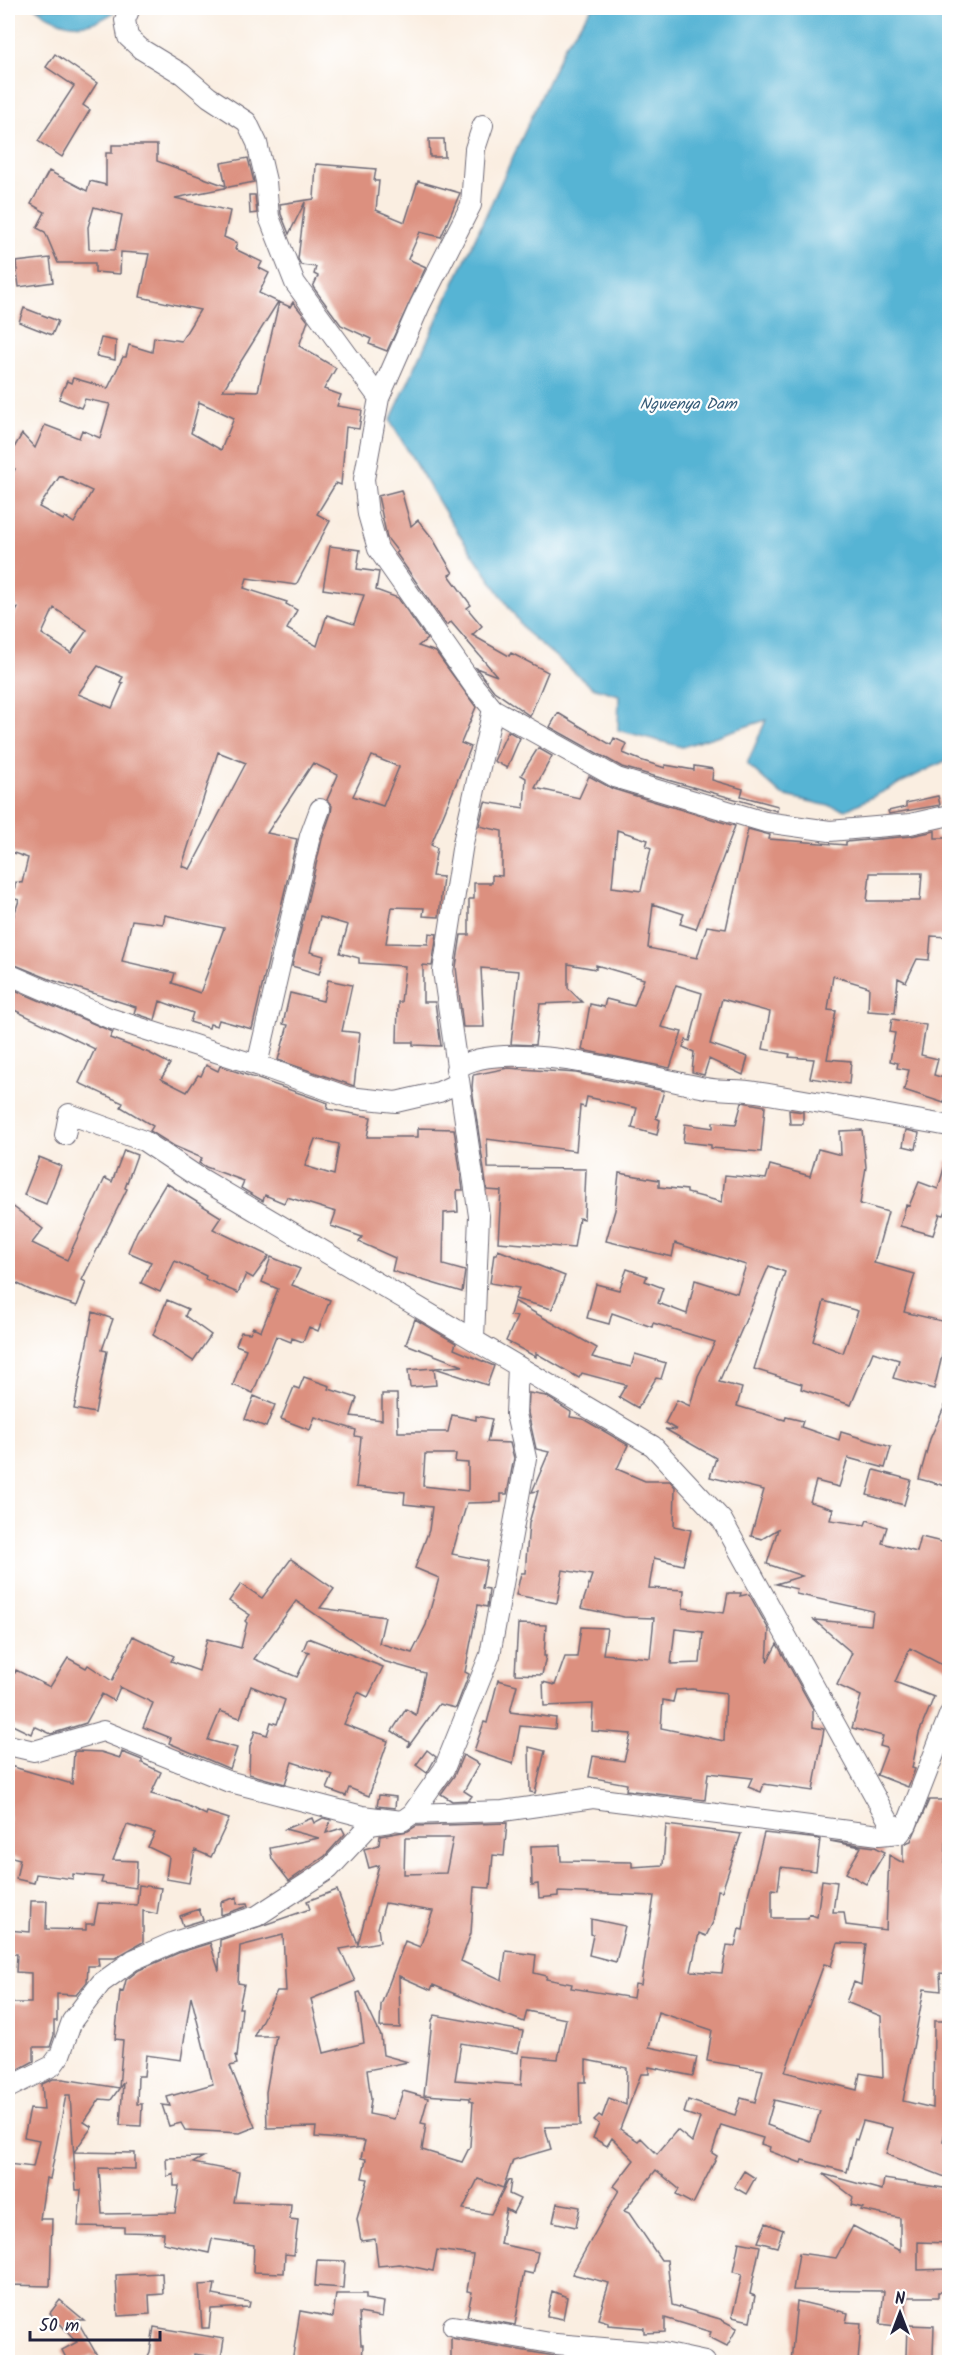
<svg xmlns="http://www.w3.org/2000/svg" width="957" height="2370" font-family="Kalam,sans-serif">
<rect width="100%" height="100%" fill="#fff"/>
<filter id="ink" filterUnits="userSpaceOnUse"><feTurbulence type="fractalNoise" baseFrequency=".0167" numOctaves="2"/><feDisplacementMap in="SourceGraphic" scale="12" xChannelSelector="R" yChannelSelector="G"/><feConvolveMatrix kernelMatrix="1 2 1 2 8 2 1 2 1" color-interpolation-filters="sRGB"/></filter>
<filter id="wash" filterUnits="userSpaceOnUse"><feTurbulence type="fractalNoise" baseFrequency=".008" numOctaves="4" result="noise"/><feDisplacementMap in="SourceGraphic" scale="24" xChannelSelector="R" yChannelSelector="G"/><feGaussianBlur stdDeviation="1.35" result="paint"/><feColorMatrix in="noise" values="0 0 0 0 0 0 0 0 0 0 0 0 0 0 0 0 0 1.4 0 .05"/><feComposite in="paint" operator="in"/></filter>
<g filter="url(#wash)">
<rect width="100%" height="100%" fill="#faeee1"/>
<path fill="#56b4d4" stroke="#3c6b88" stroke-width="1.5" d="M36,8H119C92,31 63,29 36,8Z
M592,8H949V759L846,810L782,795L747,764L766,720L682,747L618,730L619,695L592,687L526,632L451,522L390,421L565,45Z"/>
<g id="blocks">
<path fill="#dc907f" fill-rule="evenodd" d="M55,54L97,83L83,105L90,110L62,157L38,141L74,86L46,67Z
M429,139H444L445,157H430Z
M112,145H157V161L226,186L221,163L248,158L254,182L175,198L230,211L224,237L237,243L235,249L262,262L259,268L269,273L259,293L278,302L223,390L258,391L279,302L290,307L293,302L308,321L299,346L336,368L324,389L341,395L337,406L362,410L359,429L346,427L341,485L336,483L317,514L330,521L296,585L247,578L244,588L287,602L286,604L297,610L287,629L317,646L327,615L354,624L364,595L323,589L330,546L360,550L357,569L379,572L376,590L398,598L427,639L418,646L436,652L476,707L461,743L471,747L431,845L437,848L432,876L443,877L439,917L423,916L424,908L392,907L386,943L428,944L429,933L437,934L432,966L423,965V1002H435L441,1046L413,1045V1042H397L398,1002H401L405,966L359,963V958L340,953L348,925L320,917L310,952L324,956L319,974L292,966L322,839L331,813L332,806L327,800L338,775L313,763L267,833L297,839L252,1029L219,1020L217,1026L210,1024L209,1028L190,1022L193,1013L160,1001L155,1020L134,1013L136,1007L52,980L8,962V933L19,900L12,898L16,882L22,883L28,858L8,851V625L18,608L8,602V481L15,469L8,465V458L22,434L35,448L45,425L79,438L82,430L100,438L110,404L85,399L81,408L59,399L67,381L71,383L73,378L108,388L123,357H126L129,345L152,352L154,337L181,341L200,310L140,297L149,254L121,252L120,274L95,272V263H58L45,232L37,228L45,212L31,204L49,171L87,191L90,181L106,185V153H112ZM94,207L122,215L115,250L89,249L88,227ZM199,402L234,418L221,450L191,433ZM60,476L92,491L74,523L65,517L63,520L39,507ZM54,608L87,630L71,653L42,634ZM98,666L123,677L120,682L123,683L112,708L78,694ZM218,752L246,763L190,869L182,866ZM372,756L399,767L383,806L353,796ZM165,915L224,928L200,993L172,983L175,973L122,961L132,920L163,924Z
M316,164L376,169L374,181H379L376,210L405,222L418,181L460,193L441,237L420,232L408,259L426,267L387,351L369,344L371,339L341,325L313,287L318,276L314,274L316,267L301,265L298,259L305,202L289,234L281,214L280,204L314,199Z
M249,195H255L257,213L250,214Z
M50,258L53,282L19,287L16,262Z
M24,308L58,321L52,335L19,322Z
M101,338L116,341L115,360L96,356Z
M401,490L411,526L418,520L433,539L453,573L449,575L471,605L467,608L482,626L472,635L509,656L511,653L548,672L530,716L494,691L476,668L497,676L451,622L446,625L396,553L398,552L387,538L378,496Z
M558,713L611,745L614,738L627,744L623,753L640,760L665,768V765L694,770V766L713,769L712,780L743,789L741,796L778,806L777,811L622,767L550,727Z
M508,731L520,738L507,768L494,761Z
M538,748L552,756L535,788L579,798L589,776L613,789L735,826L696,929L680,924L684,914L653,904L648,948L697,958L707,926L726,929L748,829L770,835L769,839L846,845V842L911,836L935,831V838H950V937L931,936L929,960L917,959L906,982L898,978L895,1013L868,1011L869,987L833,976L828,1010L836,1011L827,1059L851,1061L849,1084L810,1078L814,1059L789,1057L790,1054L763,1049L770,1012L722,999L710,1044L748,1057L743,1075L709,1059L704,1075L692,1072L694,1052L683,1047L686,1040L690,1041L702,993L676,985L661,1027L682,1032L670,1068L582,1050L590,1004L604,1007L606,999L634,1006L644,979L596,965V969L568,964V988L582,1002L540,1004L535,1045L511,1044L519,971L481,968L484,1027H463L456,967L461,935H469V899H474V883H492V875L502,876V831L479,826L485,802L524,808L526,778L521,775ZM617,830L648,840L646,846L651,848L641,891L612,887ZM870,873H922L920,901H867Z
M938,796L940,805L889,814L888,811L906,807V803Z
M328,980L352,985L342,1031L360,1033L354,1086L278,1060L288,1025L283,1024L290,993L323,1001Z
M8,987L113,1032L110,1038L149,1053L170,1064L161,1079L187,1092L198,1075L201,1076L206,1065L218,1071L220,1066L328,1103L327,1109L371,1117L367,1137H418V1128L454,1129L463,1190H457L458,1212L444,1213L443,1265L465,1271L462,1292L392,1271L395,1258L359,1242L362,1237L331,1226L336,1212L287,1197L284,1203L265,1195L263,1201L241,1188L244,1181L206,1167L199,1163L202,1158L174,1146L150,1131L153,1126L121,1107L123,1103L79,1083L95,1049L8,1007ZM315,1139L339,1144L334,1175L305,1166Z
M892,1019L926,1025L921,1055L938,1059L934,1075L950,1080L944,1103L904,1090L909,1070L897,1068L898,1063L890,1061L895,1033L890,1032Z
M508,1068L576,1073L664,1091L656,1118L660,1120L657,1135L632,1128L637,1108L587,1097L585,1107L580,1106L576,1151L487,1139L488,1168L586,1169L584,1219L579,1218L574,1248L498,1242L501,1191L487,1190L472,1088L473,1075Z
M742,1102L765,1106L761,1152L711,1148V1145L683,1142L685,1124L713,1128V1122L736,1124Z
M789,1110L803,1112V1124H790Z
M862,1130L866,1167L860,1204L888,1212L874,1263L915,1274L904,1312L950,1323L934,1389L893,1378L899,1360L873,1352L851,1405L801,1389L802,1384L754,1369L785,1272L769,1266L719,1382L742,1388L737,1406L785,1420L786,1417L803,1421L801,1427L839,1440L841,1432L891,1447L885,1468L848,1458L839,1487L816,1481L810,1502L833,1509L830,1520L865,1525L867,1520L887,1527L882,1543L917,1552L921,1537L950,1544V1669L910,1648L895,1682L934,1697L919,1733L912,1768L915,1769L908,1787L877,1775L887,1748L880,1746L883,1736L852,1728L861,1696L837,1685L852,1653L814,1620L871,1625L873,1611L796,1594L797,1589L776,1584L802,1576L767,1564L778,1529L762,1539L751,1536L764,1490L710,1477L716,1458L665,1429L677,1430L665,1423L677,1400L690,1406L698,1376L715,1342L653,1323L652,1327L612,1313L609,1324L587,1318L596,1284L619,1290L627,1269L647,1276L645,1281L663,1288L658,1303L687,1314L695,1280L737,1293L746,1265L675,1243L672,1257L606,1241L615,1210L619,1173L659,1180V1187L687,1190V1193L722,1202L725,1175L766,1179L770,1165L810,1176L818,1149L841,1155L840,1131ZM824,1301L858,1311L843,1353L813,1341Z
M906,1130L919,1133L916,1149L903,1146Z
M124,1150L137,1155L125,1188L127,1189L82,1280L86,1282L77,1306L32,1291L8,1279V1203L43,1229L32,1243L67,1260L105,1178L112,1182Z
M39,1157L61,1166L46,1204L24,1195Z
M946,1161H950V1202L944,1215L940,1214L933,1235L900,1226L906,1205L909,1206L919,1182L938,1189Z
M166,1183L221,1217L213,1229L269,1256L253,1278L246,1274L238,1293L205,1279L206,1276L175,1261L160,1292L141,1283L151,1262L128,1252L137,1231Z
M498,1250L565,1276L552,1309L515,1299L519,1288L490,1283L494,1254H497Z
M271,1257L300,1269L292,1285L330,1300L318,1331L309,1327L303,1342L292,1338L291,1342L276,1336L253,1393L233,1385L246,1349L236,1345L241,1332L250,1333L253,1327L261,1331L278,1289L262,1282Z
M167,1300L188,1309L185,1316L211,1335L193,1361L153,1335Z
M514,1301L597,1348L592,1357L631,1367L635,1354L666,1363L661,1379L656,1378L638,1408L619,1397L626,1385L582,1373L579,1378L536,1353V1357L506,1341L517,1317L510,1315Z
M93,1312L113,1319L102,1350L107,1351L95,1413L74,1409Z
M415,1319L456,1343L454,1349L494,1366L487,1385L435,1368L463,1366L406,1344Z
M434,1368L436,1385L410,1387L408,1370Z
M304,1377L330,1386L329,1389L357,1398L351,1416L382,1420V1394H397L398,1432H448L452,1415L476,1420V1416L492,1419L487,1442L510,1443L514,1458L507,1494H501V1502L467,1503L452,1554L487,1561L482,1588L489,1589L487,1607L478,1605L465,1672L469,1674L456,1708L439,1704L408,1747L409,1742L392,1731L406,1709L416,1715L425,1673L383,1661L296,1601L254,1659L297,1677L309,1652L303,1650L308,1638L383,1667L368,1697L358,1692L344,1724L388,1741L369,1796L349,1788L346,1796L327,1789L333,1775L292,1762L285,1784L249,1774L250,1746L255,1731L267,1735L271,1722L277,1724L285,1700L251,1686L240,1718L220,1711L208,1740L237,1748L230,1769L169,1743L171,1738L143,1727L153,1703L120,1687L114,1701L102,1694L86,1723L51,1734L34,1726L31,1734L8,1723V1669L15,1673L16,1670L50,1687L68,1658L86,1668L88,1665L112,1681L133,1636L174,1656L171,1661L199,1671L207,1639L241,1648L247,1623L245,1621L250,1615L229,1601L241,1584L262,1598L291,1559L334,1589L320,1608L385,1617L379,1643L412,1653L426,1625L439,1578L415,1568L429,1530L432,1507L404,1504L405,1492L356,1487L361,1437L355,1436L356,1430L315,1417L310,1430L281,1419L294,1387L299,1389ZM425,1454H456L455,1462L468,1463V1491L423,1486Z
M529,1393L546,1396L571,1412L570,1417L583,1419L628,1445L617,1469L645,1481H670L675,1487L674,1526L691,1530L683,1565L654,1558L649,1588L684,1590L683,1608L724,1613L728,1593H741L740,1596L749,1594L769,1630L767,1662L777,1644L813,1709V1727L824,1729L813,1791L764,1784L761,1792L748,1787L752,1778L708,1773L705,1800L626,1790L627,1784L589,1777L593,1756L624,1761L631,1734L592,1731L593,1704L544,1706L543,1682L555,1685L565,1657H577L581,1627L607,1628L603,1654L650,1658L654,1618L624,1617L581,1608L592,1575L563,1570L557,1603L516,1595L521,1573H525L529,1523L538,1491L532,1492L549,1452L536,1449L528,1413ZM675,1629L703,1632L700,1663L671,1664ZM692,1689L726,1693L724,1741L661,1728L663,1700L673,1702L676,1690Z
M950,1394V1473L946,1486L919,1479L930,1439Z
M254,1396L275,1405L266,1427L245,1419Z
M874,1470L911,1480L904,1505L867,1495Z
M518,1624L546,1625L544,1656H546L542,1675L515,1674Z
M498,1680L517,1685L510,1712L556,1718L555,1729L520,1726L513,1764L474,1751L484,1722L487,1723Z
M529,1747L545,1751L535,1793L530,1792Z
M427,1750L436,1757L427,1773L416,1765Z
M78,1751L101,1752L120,1758L122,1752L142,1760V1763L161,1772L151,1794L180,1802L206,1815L207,1812L229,1819L211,1857L195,1850L189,1883L166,1879L169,1857L148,1847L155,1833L127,1825L113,1860L137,1861L136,1888L101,1883L103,1877L73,1874V1879L36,1874L34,1883L16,1879L20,1859L8,1856L10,1766L72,1784L74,1752Z
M463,1755L479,1764L464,1791L472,1796L469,1800L452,1801L441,1794L454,1776Z
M379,1795L396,1797L395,1808L377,1806Z
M929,1800H947L948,1811L945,1868L950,1974L940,1973L941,1991L924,1989L903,2101L933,2108L934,2021H950V2110L943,2141H950V2179L886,2154L893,2128L863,2121L857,2140L855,2139L847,2172L802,2160L801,2163L769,2151L770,2147L761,2144L763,2138L721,2125L712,2153L717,2156L693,2204L676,2195L679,2189L656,2170L624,2211L629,2213L661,2260H667L672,2305L720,2319L737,2328L727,2346L709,2337L711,2332L665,2318V2332L644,2333V2328L608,2325V2322L598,2319L609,2283L572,2274L619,2190L614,2186L634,2160L612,2138L607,2146L593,2138L599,2124L594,2120L599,2115L602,2117L609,2098L626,2105L627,2068L586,2060V2082H579L580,2126L545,2127L551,2149L513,2160L503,2188L478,2179L463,2209L491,2214L508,2180L511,2181L509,2194L520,2199L513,2213L506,2209L500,2244L538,2252L533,2274L524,2272L515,2325L467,2316L472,2292L467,2291L473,2255L437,2250L433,2271L400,2264L378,2266L375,2239L361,2241L357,2219L368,2179L362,2178L366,2159L361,2158L365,2141L315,2137L316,2127L267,2128L266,2092L276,2036H254L277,1991H286L283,1935L240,1946L238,1983L244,1984L239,2008H242L237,2057L235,2056L237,2064L230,2066L255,2127L240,2133L185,2130L181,2123L169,2126L162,2105L170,2106L167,2097L213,2084L191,1996L181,2060L146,2055L144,2076H138L137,2104H142L141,2126L120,2125L123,2083L111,2100L100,2099L84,2122L92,2127L74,2152L135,2153V2169L99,2168L102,2214L175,2213L179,2186H174V2174L167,2177L166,2158L203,2157L193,2163L239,2172L234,2202L291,2204L290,2219L298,2220L294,2255L285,2254L284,2273L253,2272L254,2245L212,2239L209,2253L163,2243L164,2233L124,2232V2227L78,2226L81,2190H76L70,2095H66L50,2179L46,2178L40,2219H52L50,2286L8,2285V2164L33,2167L39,2140L24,2137L30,2109L44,2110L42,2084L53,2079H63L119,2088L123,2040L115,2039L120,1991L123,1992L126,1980L139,1970L178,1953L210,1943L219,1971L220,1940L310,1909L307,1901L337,1890L358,1944L379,1865L369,1868L364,1849L379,1845L380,1836L408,1831L416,1826L507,1823L504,1856L493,1855L490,1888L474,1887L471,1933L461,1961L502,1980L506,1951L536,1955L534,1973L547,1976L546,1979L572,1984L571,1988L633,1998L635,1984L641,1985L654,1896L558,1892V1896L539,1898L538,1884L532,1885L531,1846L560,1845L561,1861L632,1862V1867L663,1865L666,1825L741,1834L722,1891L718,1890L713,1922L706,1936L699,1933L691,1971L722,1973L727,1945L735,1946L739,1929L743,1930L748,1895L764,1833L820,1839L816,1871L781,1867L778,1890L772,1889V1918H808L809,1914L817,1917L822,1880L837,1882L833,1912H844L846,1925L886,1930L889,1855L903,1863V1844L911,1841ZM405,1838H453L446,1873L404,1874ZM385,1903L433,1911L420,1947L405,1941L381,2005L380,2027L400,2028L399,1976L431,1990L433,1985L524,2022L527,2011L566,2019L558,2059L523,2056L521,2085L455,2080L461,2043L518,2053L523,2031L435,2015L432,2020L424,2095L470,2098V2101L473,2102L470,2146L462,2162L422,2150L426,2124L421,2123L428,2098L403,2091L394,2119L369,2114L371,2099L367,2070L408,2062L383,2055L381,2036L360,1992L357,1993L364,2043L324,2053L311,1999L355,1981L340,1949L380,1942L378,1928ZM838,1943L866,1944L861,1985L854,1982L846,2002L881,2016L883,2077L860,2073L857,2090L785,2072L824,1964L831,1966ZM658,2012L712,2030L707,2061L763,2070L755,2102L741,2098L735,2115L688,2100L684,2113L700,2118L692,2142L677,2130L657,2154L641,2138L638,2141L620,2129L641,2074H649V2067L693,2076L697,2057L649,2047ZM774,2100L820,2111L811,2141L767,2125Z
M312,1818L314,1823L323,1818L331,1820L326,1833L342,1828L345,1834L325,1856L289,1881L272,1859L270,1848L319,1838L285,1829Z
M830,1841L875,1847L885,1852L866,1884L846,1873L861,1847Z
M139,1885L161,1888L157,1914L143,1911V1942L115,1958H98L99,1966H88L87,1982L76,1995L57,1994V2021H54V2035L50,2047H34V2061L8,2075L10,2003H31V1973L16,1972L17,1954H8V1930L30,1932L31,1901H47L46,1929L86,1930V1924H94L98,1903L137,1905Z
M237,1897V1904L247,1903L248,1906L221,1915V1902Z
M199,1909L203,1920L183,1926L180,1916Z
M591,1919L625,1926L616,1962L589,1955L593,1935L591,1934Z
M744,2171L755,2178L746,2194L734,2187Z
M823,2174L882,2190L884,2179L950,2189V2243L918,2242V2270L950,2269V2292H938V2297H907L904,2327L880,2324L884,2291L793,2290L799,2253L836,2258L853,2226L900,2251V2218L861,2210L863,2208L851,2205L853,2197Z
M557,2203L580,2207L576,2227L553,2222Z
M766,2223L783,2230L777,2247L758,2242Z
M739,2242L760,2246L750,2294L755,2296L750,2321L732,2317L742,2274L733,2272Z
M317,2260L345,2261L343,2288L315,2286Z
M162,2273L163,2294L149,2295L150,2314L118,2316L116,2275Z
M215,2284L213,2295L250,2302L249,2307L211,2309L209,2328H202L199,2285Z
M552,2291L567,2297L563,2319L547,2316Z
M336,2294H366V2299L384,2302L382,2317L359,2313L361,2345H363L362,2362H292L300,2311L333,2317Z
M60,2300L84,2320H77L98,2357L95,2359L91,2355L78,2362H68L62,2350L77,2342L50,2313Z
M797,2301L848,2313L846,2322L861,2323L858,2362H791Z
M907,2325L934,2326L933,2356H906Z
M154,2327L224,2339L221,2358L194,2354L193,2362H145L150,2352Z
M451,2338L554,2356L600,2360L599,2362H451Z"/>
</g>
</g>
<g filter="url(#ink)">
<use href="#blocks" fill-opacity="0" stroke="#6e6975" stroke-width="1.5"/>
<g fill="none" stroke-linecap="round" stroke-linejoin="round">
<defs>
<path id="minor" d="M130,8L125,20L128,37L141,49L182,74L209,97L247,122L257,143L266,181L269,217L295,283L379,398
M483,125L475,149L471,205L420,305L379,398L364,479L368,514L378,549L474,686L493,709L617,778L765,822L830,831L910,824L950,815
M8,974L109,1018L263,1067L348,1097L396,1102L439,1092L458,1083
M257,1065L310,836L320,809
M456,1069C503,1034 650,1078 706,1088C723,1091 739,1089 756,1092C821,1102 885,1115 950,1126
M65,1135L69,1114L144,1141L195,1175L653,1446L722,1520L888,1820L900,1833
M474,1338L479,1216L443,971L463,843L493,709
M8,1745L34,1751L103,1731L227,1781L362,1816L402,1821L412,1814L503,1811L593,1798L879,1835L900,1833L907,1824L950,1713
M412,1814L444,1769L490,1655L526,1458L516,1414L518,1366
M8,2088L52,2066L60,2055L72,2021L101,1983L133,1960L174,1942L257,1916L329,1869L370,1825L390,1822
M453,2326L556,2344L663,2353L705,2362"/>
</defs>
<use href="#minor" stroke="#6e6975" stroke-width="22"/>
<use href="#minor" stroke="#fff" stroke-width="20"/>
</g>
</g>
<g text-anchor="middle" stroke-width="4.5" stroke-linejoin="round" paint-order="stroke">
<g font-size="16" font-style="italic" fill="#375c78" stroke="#fff">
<text x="688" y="409">Ngwenya Dam</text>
</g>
</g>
<rect width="957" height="2370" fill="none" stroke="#fff" stroke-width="30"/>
<g transform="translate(900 2313)" stroke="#ffffff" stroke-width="4.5" paint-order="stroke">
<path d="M0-4.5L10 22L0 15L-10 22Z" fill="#22223b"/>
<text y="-9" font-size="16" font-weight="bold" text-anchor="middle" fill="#22223b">N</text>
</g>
<path d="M30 2331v9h130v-9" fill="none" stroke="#22223b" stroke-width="3"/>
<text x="39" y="2331" font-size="18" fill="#22223b" stroke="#ffffff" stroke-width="4.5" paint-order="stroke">50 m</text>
</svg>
